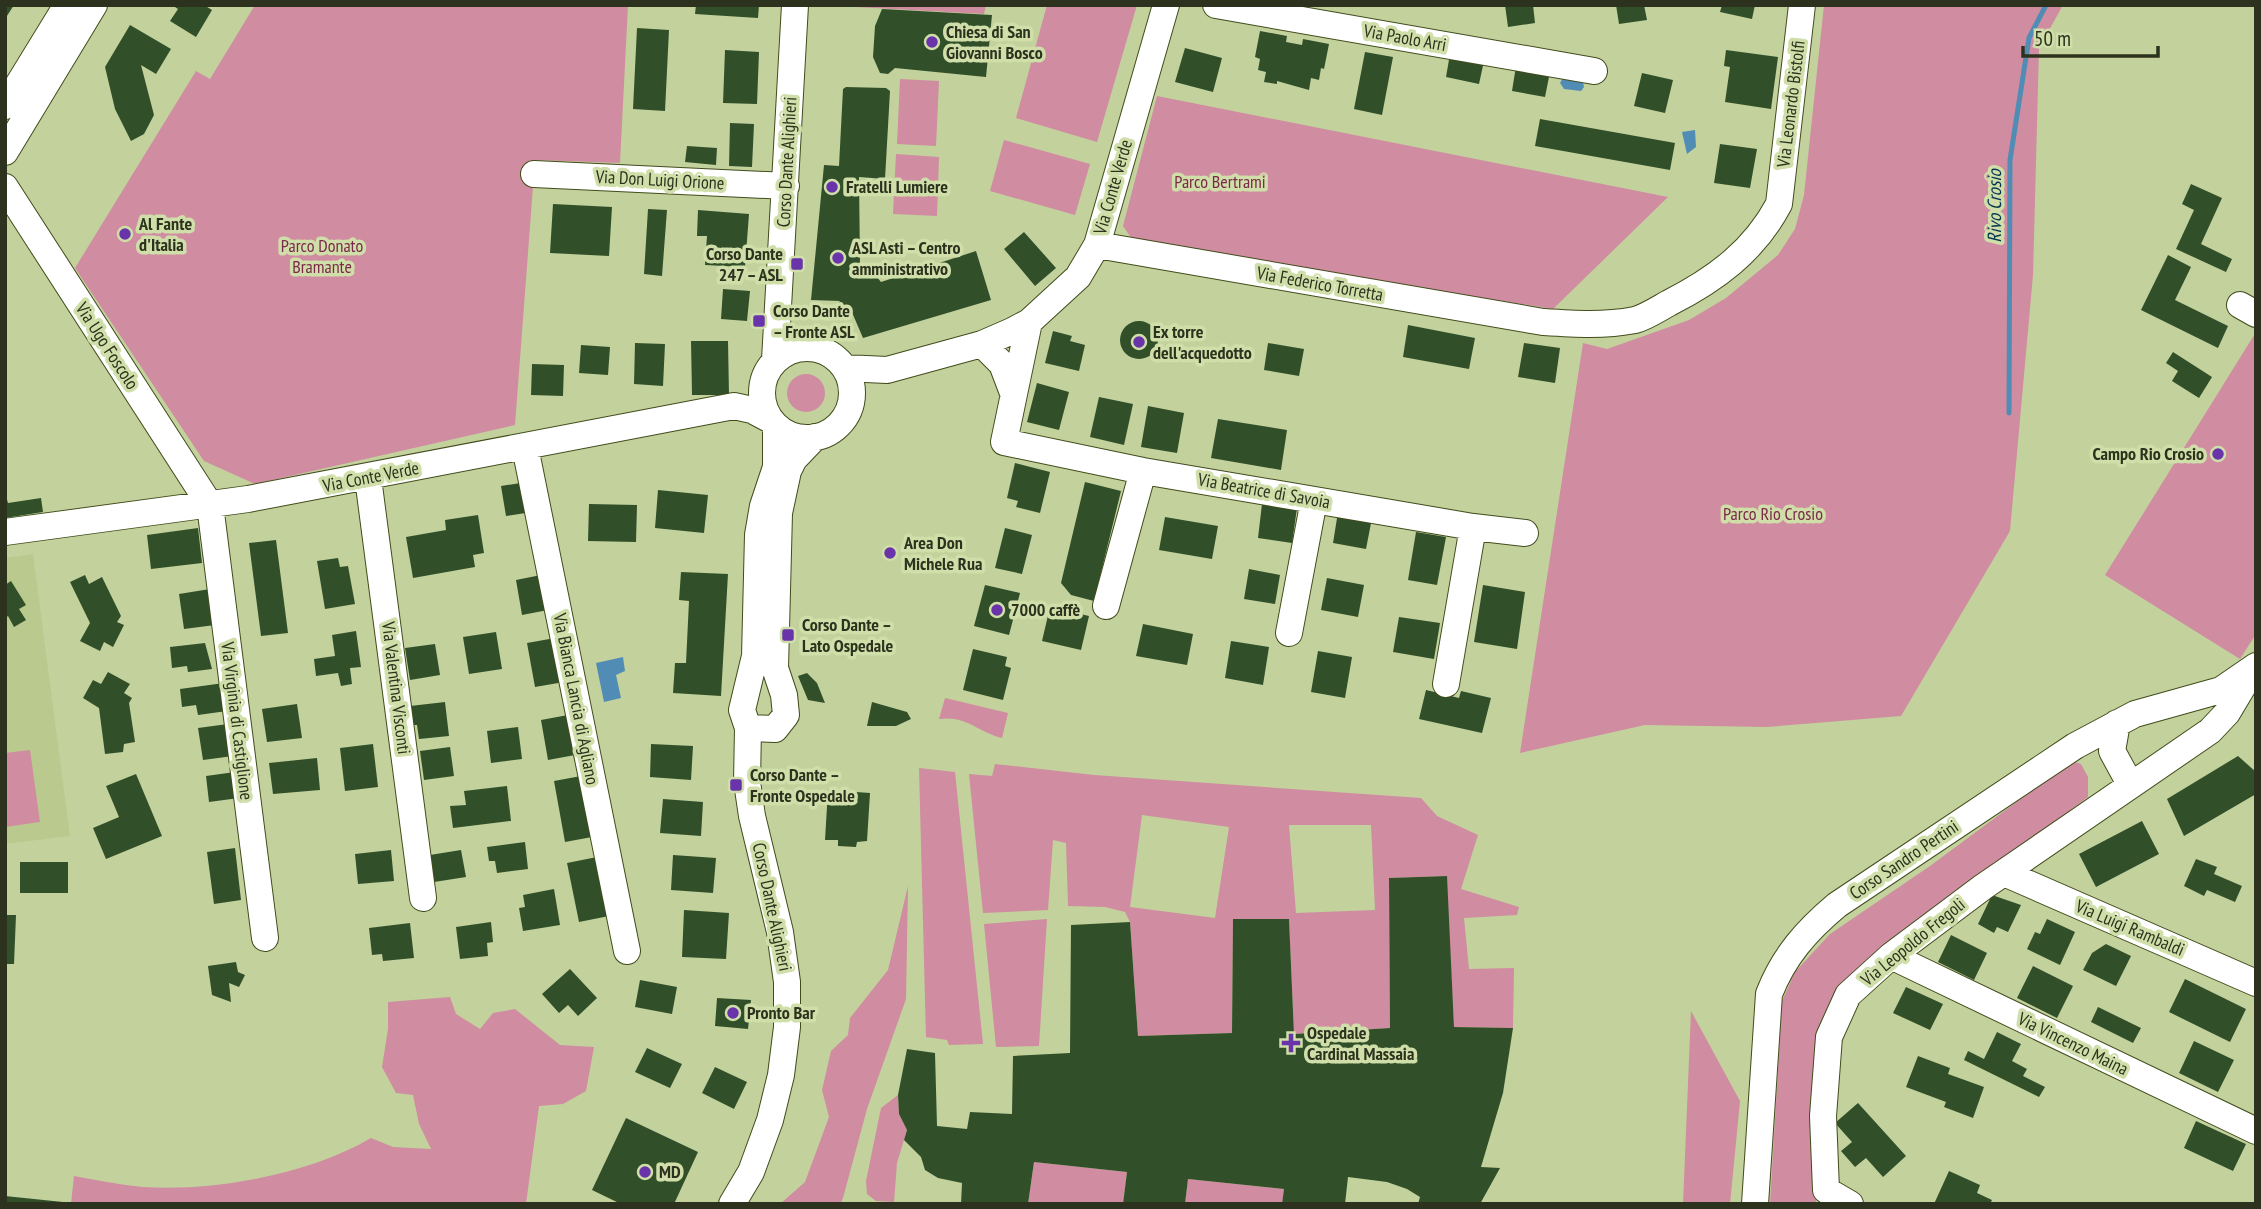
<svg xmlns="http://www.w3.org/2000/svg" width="2261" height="1209" font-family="'PT Sans Narrow',sans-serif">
<rect width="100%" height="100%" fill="#c3d19d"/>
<path fill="#baca8e" d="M33,554L70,836L5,844V558Z"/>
<path fill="#d08ca0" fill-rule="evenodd" d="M255,5H628L620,163L535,160L515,425L255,484L204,461L75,268L196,71L210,79Z
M819,5H986L984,14Z
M1047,5H1137L1097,142L1016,118Z
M1824,5H2063L2039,48L2033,275L2010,531L1901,716L1767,727L1645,725L1520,753L1583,343L1607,349L1689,320L1726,298L1778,255L1795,229L1804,195Z
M900,79L939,81L936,146L897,144Z
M1157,96L1668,197L1553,309L1134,242L1123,226Z
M1004,140L1090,164L1075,215L990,191Z
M896,154L939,157L937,216L893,214Z
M2256,332V634L2240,659L2105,575Z
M787 393a19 19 0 1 1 38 0a19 19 0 1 1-38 0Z
M945,698L1008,713L1002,738C978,732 966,715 939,719Z
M30,750L40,822L5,827V753Z
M2072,761L2081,764L2088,777V797L1960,891L1845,984L1820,1049L1816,1204H1770L1782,1001L1795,972L1830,934L1930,866Z
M995,764L1094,775L1421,798L1437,816L1478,835L1461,889L1519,907L1517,915L1464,918L1469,969L1514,968L1513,1028L1454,1027L1446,876L1389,878L1390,1028L1294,1034L1289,920H1233L1232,1033L1138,1036L1130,922L1125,912L1105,907L1068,906L1066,843L1053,840L1048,910L983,913L969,774L992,776ZM1142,815L1229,827L1215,918L1130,907ZM1289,825H1371L1375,910L1296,913Z
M919,768L955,772L983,1044L949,1045L947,1040L926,1037Z
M908,886L906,999L867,1109L843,1198L840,1204H780L805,1182L829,1117L822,1090L831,1051L848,1035L850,1018L888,970Z
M1047,919L1039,1046L996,1047L984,924Z
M450,997L456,1014L480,1029L493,1013L515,1009L560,1045L594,1047L586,1091L563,1104L539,1106L526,1204H71L74,1176C97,1180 120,1185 143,1187C214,1192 310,1174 371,1138L393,1147L431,1149L419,1124L413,1095L396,1093L382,1067L388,1029V1002Z
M1691,1011L1740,1101L1730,1204H1683Z
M898,1095L899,1114L907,1130L897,1163L894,1202L876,1201L867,1194L866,1181L881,1108Z
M1034,1162L1127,1172L1123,1204H1028Z
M1188,1179L1284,1189L1282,1204H1185Z"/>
<path fill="#518cb4" d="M1563,78L1583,82L1584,87L1581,91L1564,89L1560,83Z
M1695,130L1696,147L1687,154L1682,132Z
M623,657L625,671L616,675L621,698L604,702L596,663Z"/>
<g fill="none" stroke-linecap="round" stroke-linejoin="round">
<path stroke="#518cb4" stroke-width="5" d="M2009,413L2010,160L2029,38L2046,5"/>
</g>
<path fill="#31502a" d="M5,5H14L5,19Z
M172,5H204L212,10L196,37L170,21L178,9Z
M696,5H759L758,18L695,14Z
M1505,5H1533L1535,23L1508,27Z
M1616,5H1644L1647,20L1619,24Z
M1722,5H1755L1752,19L1720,12Z
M882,9L992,15L986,77L895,68L888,74L880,73L873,57L875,26Z
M130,25L171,49L156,74L141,65L154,115L144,134L131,141L115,109L105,67Z
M637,28L669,30L665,111L633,109Z
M1260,31L1287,36L1286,42L1302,45L1303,39L1329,44L1324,69L1321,68L1319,80L1311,78L1309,90L1277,81V84L1264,82L1266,72L1258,70L1260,59L1255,57Z
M1185,48L1222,58L1213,92L1175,82Z
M725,50L759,52L757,104L723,103Z
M1726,50L1778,57L1771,109L1725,102L1730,67L1724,66Z
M1365,52L1393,57L1382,115L1354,109Z
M1450,54L1484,61L1479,84L1446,77Z
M1516,66L1550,72L1545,97L1512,91Z
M1642,73L1673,80L1665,113L1634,106Z
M846,87L886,88L890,91L885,179L859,177L860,265L872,271L881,282L976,251L991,300L863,338L851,310L845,319L833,310L840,301L811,300L824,165L839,166L843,89Z
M1540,119L1675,143L1670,170L1535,146Z
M730,123L754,124L752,167L729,166Z
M1720,144L1757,149L1750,188L1714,183Z
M687,146L717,148L716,165L685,162Z
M2191,184L2222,198L2201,244L2232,259L2226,272L2176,249L2194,210L2182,204Z
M553,204L612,207L609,256L550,253Z
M648,209L667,210L662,276L644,274Z
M698,210L749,214L745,267L705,265L707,236H697Z
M1024,232L1056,268L1035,286L1004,249Z
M2168,255L2191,267L2175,300L2228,326L2218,348L2141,310Z
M723,289L750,291L747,321L721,319Z
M1120 340a19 19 0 1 1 38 0a19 19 0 1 1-38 0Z
M1408,325L1475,338L1469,369L1403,357Z
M1053,331L1072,336L1070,341L1085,345L1079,371L1045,363Z
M691,341H728L729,395H692Z
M635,343L665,344L663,386L634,384Z
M1268,343L1304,349L1299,376L1264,370Z
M1524,343L1560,348L1555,383L1518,377Z
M581,345L610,347L608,375L579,373Z
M2173,352L2212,377L2199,398L2172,381L2178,371L2166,363Z
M532,364L564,365L563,396L531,395Z
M1037,383L1069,392L1059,430L1027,422Z
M1099,397L1133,404L1124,445L1090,437Z
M1148,406L1184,413L1177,453L1141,447Z
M1218,419L1287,430L1281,470L1211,458Z
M1015,463L1050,472L1040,513L1016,507L1018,501L1007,498Z
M527,482L532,512L506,516L501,486Z
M1085,482L1121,491L1094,601L1071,595L1061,583Z
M658,490L708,495L704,533L655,528Z
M5,493L8,503L41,498L43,512L5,518Z
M589,504L637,505L636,542L588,541Z
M1262,504L1297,508L1292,543L1258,538Z
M1338,512L1372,518L1366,549L1333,543Z
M478,515L484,553L473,555L475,567L413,578L406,537L446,530L445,520Z
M1165,517L1218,526L1212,559L1159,550Z
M198,528L202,563L151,569L147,535Z
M1005,528L1032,535L1022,574L995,568Z
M1416,532L1446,537L1437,585L1408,580Z
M276,540L288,633L261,636L249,543Z
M338,558L340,567L348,566L355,604L325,609L317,561Z
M1249,569L1280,575L1275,604L1244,599Z
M681,572L728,574L721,696L673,693L675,663H686L689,601L679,600Z
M85,575L89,584L102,577L121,616L117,622L124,625L113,647L104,642L100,651L80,641L90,623L70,582Z
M541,575L548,610L522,615L516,580Z
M1327,578L1364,585L1358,617L1321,610Z
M11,581L26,605L19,609L26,620L14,627L8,616L5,618V585Z
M985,585L1020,593L1009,635L974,626Z
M1483,585L1525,592L1517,649L1474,642Z
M210,589L215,625L184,629L179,594Z
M1050,607L1089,616L1081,650L1042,641Z
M1399,617L1440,623L1434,659L1393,652Z
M1143,624L1193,634L1187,665L1136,656Z
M356,631L361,667L350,668L352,684L341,686L338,673L316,676L314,659L335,656L332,635Z
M496,632L502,669L469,674L463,637Z
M555,638L564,682L535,687L527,643Z
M1231,641L1269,647L1263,685L1225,678Z
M205,643L212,669L188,672L187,666L172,668L170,647Z
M435,644L440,675L410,680L405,648Z
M973,649L1007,657L1005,666L1011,668L1003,700L963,690Z
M1318,651L1352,657L1345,698L1311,692Z
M108,672L130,684L124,693L132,698L129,703L135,742L124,744L123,752L105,754L99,708L83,698L93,680L101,684Z
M807,673L817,683L825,703L808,700L798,676Z
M224,683L227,711L198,715L196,705L182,707L180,689Z
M1426,690L1459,698L1461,691L1491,698L1482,733L1419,719Z
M445,702L449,736L419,739L417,725H412L410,706Z
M872,702L907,712L911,719L896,726H867Z
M297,704L302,738L267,742L262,709Z
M568,715L575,755L548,760L541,720Z
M228,724L233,756L203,760L198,728Z
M518,727L522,759L491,763L487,731Z
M373,744L378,787L345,791L340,748Z
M651,744L693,746L691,780L650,777Z
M450,747L454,776L424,780L420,751Z
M2238,756L2256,772V794L2184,836L2167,799Z
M317,758L320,790L273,794L269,763Z
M235,772L239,798L209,802L206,776Z
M136,774L162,836L106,859L93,828L119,817L106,786Z
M581,776L592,837L565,842L554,781Z
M507,786L511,821L453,828L450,806L466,805L464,791Z
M828,790L870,793L867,841L857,842L856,847L838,846V840H825Z
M663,799L703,802L701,836L660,833Z
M2142,821L2159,854L2096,887L2079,854Z
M525,842L528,869L497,873L495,861H489L487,847Z
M235,848L241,900L214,904L207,852Z
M391,850L394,881L358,884L355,854Z
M461,850L466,877L434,882L430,855Z
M673,855L716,858L713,893L671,890Z
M597,857L609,916L579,922L567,863Z
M2196,859L2217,867L2214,874L2242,886L2235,902L2207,890L2204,896L2184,886Z
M20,862H68V893H20Z
M1447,876L1454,1027L1513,1028L1503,1093L1481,1167L1500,1168L1480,1204H1418L1420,1197L1407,1189L1387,1182L1348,1177L1345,1204H1282L1284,1189L1188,1179L1185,1204H1123L1127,1172L1034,1162L1028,1204H961L962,1183L938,1178L925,1170L921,1157L904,1140L907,1130L899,1114L898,1095L907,1049L935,1053L937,1126L967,1129L970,1112L1012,1114L1013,1056L1070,1053L1071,925L1130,922L1138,1036L1232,1033L1233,919H1289L1294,1034L1390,1028L1389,878Z
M554,889L560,925L523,931L519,908L525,907L523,895Z
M1992,895L2021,905L2008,932L1997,927L1994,933L1978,924Z
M684,910L729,913L726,959L682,957Z
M5,915H16L14,964H5Z
M2047,919L2075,932L2060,965L2027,949L2035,932L2040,934Z
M491,922L493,942L487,943L488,956L460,959L456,927Z
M410,923L414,958L383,961L382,954L372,955L369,928Z
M1951,935L1987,953L1974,980L1938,962Z
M2106,944L2131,956L2116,986L2083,970L2092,953Z
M236,962L238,972L245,975L239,987L229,983L231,1002L212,995L208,966Z
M2033,966L2073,986L2057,1018L2017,998Z
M570,969L597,998L578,1016L568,1005L559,1013L542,994Z
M2185,979L2246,1009L2230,1042L2169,1012Z
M640,980L677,987L672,1014L635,1007Z
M1906,987L1943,1004L1930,1030L1893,1013Z
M717,998L751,1000L748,1029L715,1026Z
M2098,1007L2141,1028L2133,1043L2091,1022Z
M1997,1032L2021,1044L2012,1061L2027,1069L2023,1076L2045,1087L2039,1097L1964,1060L1968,1051L1984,1059Z
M2194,1041L2234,1060L2218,1092L2179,1073Z
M647,1048L682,1064L670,1088L635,1072Z
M1918,1056L1950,1068L1948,1074L1984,1087L1973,1118L1944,1107L1946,1102L1906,1087Z
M715,1067L747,1082L734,1109L702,1093Z
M1858,1103L1906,1156L1883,1177L1866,1158L1855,1167L1841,1151L1852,1142L1835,1123Z
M626,1118L698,1152L674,1204H621L592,1190Z
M2196,1121L2246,1144L2233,1171L2184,1148Z
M1949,1171L1980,1185L1977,1193L1992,1200L1990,1204H1934Z
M5,1196L63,1202V1204H5Z"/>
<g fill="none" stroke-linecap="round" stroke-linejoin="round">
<defs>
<path id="minor" d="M1216,5L1594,71
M5,106L67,5
M5,152L94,5
M534,174L786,186
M5,187L210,505L265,938
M1097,245L1543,322C1574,324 1604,326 1635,320C1646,317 1658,309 1669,303C1716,279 1754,251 1779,204L1802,5
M2240,305L2256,314
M1029,322L1004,442L1143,471L1473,527L1525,533
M982,344L1002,364L1013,393
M762 393a45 45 0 1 1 90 0a45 45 0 1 1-90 0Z
M775,360L795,5
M845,368L887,370L982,344L1012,331L1029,322L1078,277L1097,245L1166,5
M525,447L627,951
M368,478L423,898
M5,532L248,499L734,406L752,410L771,420
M1106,606L1143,471
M1289,633L1314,500
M1446,684L1473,527
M2117,723L2112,751L2130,784
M748,728L775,729L786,715L784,695L775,668L779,513L788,471L794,459L815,437
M2004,873L2256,983
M1891,956L2256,1131
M732,1204L751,1172L770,1120L781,1075L787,1027V982L780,932L752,816L747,782L748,728L742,710L755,656L758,535L763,506L776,467V426
M1755,1204L1769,994C1784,956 1806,931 1837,905L2075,746L2135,714L2221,690L2256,666
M1850,1204L1826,1190L1823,1116L1829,1037L1848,995L1891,956L1983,887L2210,731L2227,713L2251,673"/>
</defs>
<use href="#minor" stroke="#414c1b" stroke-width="28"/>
<use href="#minor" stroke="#fff" stroke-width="26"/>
</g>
<g fill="#6933aa" stroke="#d0dea9" stroke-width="2.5">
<circle cx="932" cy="42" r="7"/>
<circle cx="832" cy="187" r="7"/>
<circle cx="125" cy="234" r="7"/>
<circle cx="838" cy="258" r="7"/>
<rect x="790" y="257" width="14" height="14" rx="3.5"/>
<rect x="752" y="314" width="14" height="14" rx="3.5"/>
<circle cx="1139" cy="342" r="7"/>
<circle cx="2218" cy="454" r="7"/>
<circle cx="890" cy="553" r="7"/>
<circle cx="997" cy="610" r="7"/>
<rect x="781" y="628" width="14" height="14" rx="3.5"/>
<rect x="729" y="778" width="14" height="14" rx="3.5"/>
<circle cx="733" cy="1013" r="7"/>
<path d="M1287.5 1032.5h7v7h7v7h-7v7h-7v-7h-7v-7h7z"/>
<circle cx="645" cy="1172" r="7"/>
</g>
<g text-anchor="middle" stroke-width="7" stroke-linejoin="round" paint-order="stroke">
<g font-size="18" font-weight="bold" fill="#2c321d" stroke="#d0dea9" text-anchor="start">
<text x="946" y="38">Chiesa di San<tspan x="946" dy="21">Giovanni Bosco</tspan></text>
<text x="846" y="193">Fratelli Lumiere</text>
<text x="139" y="230">Al Fante<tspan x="139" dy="21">d'Italia</tspan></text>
<text x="852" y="254">ASL Asti – Centro<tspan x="852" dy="21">amministrativo</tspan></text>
<text x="783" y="260" text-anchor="end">Corso Dante<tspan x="783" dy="21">247 – ASL</tspan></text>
<text x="773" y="317">Corso Dante<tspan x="773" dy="21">– Fronte ASL</tspan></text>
<text x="1153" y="338">Ex torre<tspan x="1153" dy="21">dell'acquedotto</tspan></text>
<text x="2204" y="460" text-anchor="end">Campo Rio Crosio</text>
<text x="904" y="549">Area Don<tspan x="904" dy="21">Michele Rua</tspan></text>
<text x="1011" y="616">7000 caffè</text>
<text x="802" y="631">Corso Dante –<tspan x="802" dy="21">Lato Ospedale</tspan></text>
<text x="750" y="781">Corso Dante –<tspan x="750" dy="21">Fronte Ospedale</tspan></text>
<text x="747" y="1019">Pronto Bar</text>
<text x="1307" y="1039">Ospedale<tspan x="1307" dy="21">Cardinal Massaia</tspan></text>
<text x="659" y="1178">MD</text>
</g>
<g font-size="18" fill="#2c321d" stroke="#d0dea9">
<text transform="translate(1405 38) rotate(10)" y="6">Via Paolo Arri</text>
<text transform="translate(1791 104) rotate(-83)" y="6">Via Leonardo Bistolfi</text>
<text transform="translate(787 162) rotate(-87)" y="6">Corso Dante Alighieri</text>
<text transform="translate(660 180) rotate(3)" y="6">Via Don Luigi Orione</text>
<text transform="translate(1113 187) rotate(-74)" y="6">Via Conte Verde</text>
<text transform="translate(1320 284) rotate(10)" y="6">Via Federico Torretta</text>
<text transform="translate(107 346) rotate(57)" y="6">Via Ugo Foscolo</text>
<text transform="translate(371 477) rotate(-11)" y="6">Via Conte Verde</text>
<text transform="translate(1264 491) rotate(10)" y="6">Via Beatrice di Savoia</text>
<text transform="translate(396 688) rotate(83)" y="6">Via Valentina Visconti</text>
<text transform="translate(576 699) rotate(79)" y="6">Via Bianca Lancia di Agliano</text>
<text transform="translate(237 721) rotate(83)" y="6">Via Virginia di Castiglione</text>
<text transform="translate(1904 860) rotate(-34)" y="6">Corso Sandro Pertini</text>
<text transform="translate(772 907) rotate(78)" y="6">Corso Dante Alighieri</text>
<text transform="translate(2130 928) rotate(23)" y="6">Via Luigi Rambaldi</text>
<text transform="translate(1913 942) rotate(-39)" y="6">Via Leopoldo Fregoli</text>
<text transform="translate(2073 1044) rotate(26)" y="6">Via Vincenzo Maina</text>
</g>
<g font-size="18" fill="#7a2948" stroke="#d0dea9">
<text x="1220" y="188">Parco Bertrami</text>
<text x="322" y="252">Parco Donato<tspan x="322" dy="21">Bramante</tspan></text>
<text x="1773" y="520">Parco Rio Crosio</text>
</g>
<g font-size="19" font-style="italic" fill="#023551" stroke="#d0dea9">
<text transform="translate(1994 206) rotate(-90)" y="7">Rivo Crosio</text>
</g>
</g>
<rect width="2261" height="1209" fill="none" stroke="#2c321d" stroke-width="14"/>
<path d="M2023 46v10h135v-10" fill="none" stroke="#2c321d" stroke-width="3.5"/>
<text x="2034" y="46" font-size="21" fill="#2c321d" stroke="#d0dea9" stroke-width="5" paint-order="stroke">50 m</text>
</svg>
